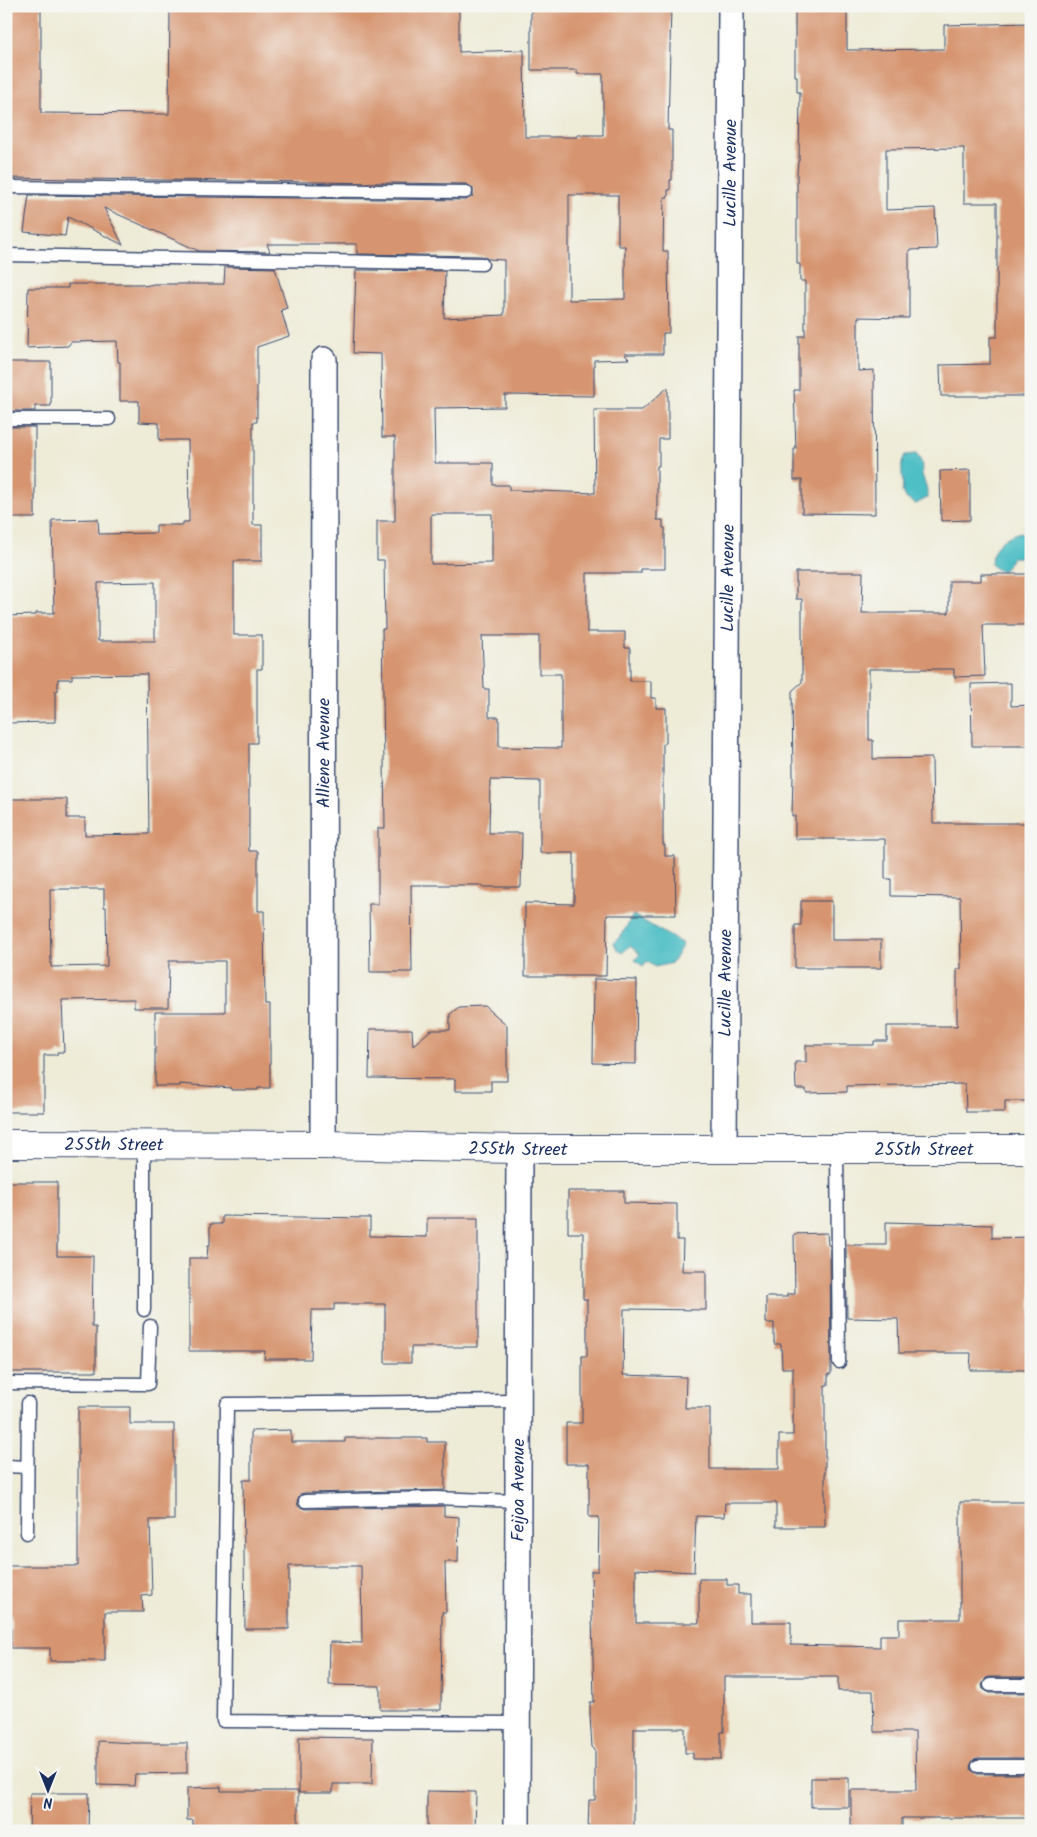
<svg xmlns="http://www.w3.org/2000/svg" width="1037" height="1837" font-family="Kalam,sans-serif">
<rect width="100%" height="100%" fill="#f6f6f2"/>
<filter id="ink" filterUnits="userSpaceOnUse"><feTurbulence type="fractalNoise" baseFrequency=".02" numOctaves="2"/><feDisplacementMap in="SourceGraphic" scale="10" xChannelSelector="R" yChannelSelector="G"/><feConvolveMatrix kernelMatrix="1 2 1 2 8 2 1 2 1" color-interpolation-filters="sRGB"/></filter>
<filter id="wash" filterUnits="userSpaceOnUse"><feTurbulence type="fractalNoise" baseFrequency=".0096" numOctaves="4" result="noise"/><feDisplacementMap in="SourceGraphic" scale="20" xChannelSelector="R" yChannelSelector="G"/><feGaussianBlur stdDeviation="1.12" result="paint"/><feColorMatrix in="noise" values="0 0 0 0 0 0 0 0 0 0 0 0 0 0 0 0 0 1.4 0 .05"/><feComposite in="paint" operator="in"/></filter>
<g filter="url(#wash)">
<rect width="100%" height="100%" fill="#eeebd7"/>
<path fill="#50bfc6" stroke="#367792" d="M 916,454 C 926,466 919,467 923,478 C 927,488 927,487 927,498 L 916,504 L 907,499 L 902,491 C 905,478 898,467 905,455 Z
M 1021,532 L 1028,537 L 1027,549 L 1020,557 L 1013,557 L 1004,570 L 998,570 L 991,565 C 991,546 1005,536 1021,532 Z
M 633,915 L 683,944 L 672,963 L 655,967 L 647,961 L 643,966 L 635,960 L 640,954 L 630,946 L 622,953 L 617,949 L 614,943 L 623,933 Z"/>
<g id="blocks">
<path fill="#d69470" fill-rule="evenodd" d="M 6,6 L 41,6 L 41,113 L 169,114 L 170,6 L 459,6 L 459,52 L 524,50 L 525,137 L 577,137 L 577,135 L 603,135 L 603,74 L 577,74 L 577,70 L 531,70 L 531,6 L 671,6 L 668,130 L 672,130 L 672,180 L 670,180 L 670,190 L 668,190 L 668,197 L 664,197 L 663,251 L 668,251 L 669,333 L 663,333 L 663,354 L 624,354 L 629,359 L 594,360 L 594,396 L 505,395 L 505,407 L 434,408 L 435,463 L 493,463 L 493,485 L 509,485 L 509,490 L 595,493 L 594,410 L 642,410 L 668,387 L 668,439 L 659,439 L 659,466 L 657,466 L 657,520 L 663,520 L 663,528 L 665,528 L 665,569 L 641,569 L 641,573 L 587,573 L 587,632 L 625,632 L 625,648 L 630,648 L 630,681 L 651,681 L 651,698 L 656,698 L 656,708 L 666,708 L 666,743 L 663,744 L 663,845 L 665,845 L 665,856 L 675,856 L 676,915 L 607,915 L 606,976 L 525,976 L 525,903 L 574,904 L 574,853 L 540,853 L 540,781 L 490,780 L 489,833 L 522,833 L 521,887 L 482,887 L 482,885 L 411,885 L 412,972 L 370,972 L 369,904 L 378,904 L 378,828 L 385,828 L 382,629 L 385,629 L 384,560 L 377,560 L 377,521 L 395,521 L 395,437 L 382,437 L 381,354 L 353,353 L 356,270 L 445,271 L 444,318 L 504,315 L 504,260 L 488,259 L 482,256 L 357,254 L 357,244 L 267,244 L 270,252 L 199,251 L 104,208 L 123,245 L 68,217 L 65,236 L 24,232 L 29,195 L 466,200 L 473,196 L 473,188 L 466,184 L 6,178 ZM 569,195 L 618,195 L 618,246 L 625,246 L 625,299 L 569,300 ZM 431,514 L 492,514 L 492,563 L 431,564 ZM 482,636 L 539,636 L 539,674 L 561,674 L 561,748 L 499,747 L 499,717 L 489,717 L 489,689 L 484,689 Z
M 795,6 L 847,6 L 847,50 L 944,49 L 944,25 L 1031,23 L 1031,396 L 941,396 L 940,365 L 990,364 L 990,337 L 997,337 L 997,203 L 964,203 L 964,148 L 886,149 L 886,210 L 935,208 L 937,249 L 909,250 L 909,318 L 858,317 L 858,371 L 874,370 L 875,514 L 802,513 L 802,480 L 794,480 L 794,449 L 796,449 L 794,390 L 799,390 L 799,336 L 805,336 L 805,281 L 800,281 L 800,264 L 797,264 L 797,173 L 798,161 L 799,161 L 800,92 L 797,92 L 797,76 L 795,76 Z
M 225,267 L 275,268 L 287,308 L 281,310 L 289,336 L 257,347 L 257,422 L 253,422 L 253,525 L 262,525 L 262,561 L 234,561 L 234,635 L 262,635 L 262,669 L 257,669 L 257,743 L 249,743 L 249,851 L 258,851 L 258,911 L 264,911 L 265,1005 L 270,1005 L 270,1088 L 258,1088 L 258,1090 L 231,1090 L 231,1088 L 180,1084 L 180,1086 L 155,1086 L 155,1012 L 225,1012 L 225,961 L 169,961 L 168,1008 L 134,1008 L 134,999 L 62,1000 L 64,1052 L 57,1052 L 57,1055 L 44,1055 L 44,1112 L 6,1112 L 6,799 L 67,799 L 67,818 L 85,818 L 85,835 L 149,834 L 147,674 L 72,675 L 72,679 L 58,679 L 58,691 L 55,691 L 55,722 L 6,723 L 6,616 L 36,615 L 36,613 L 54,613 L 52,520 L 98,519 L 99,534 L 156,533 L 156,525 L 183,525 L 183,522 L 189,522 L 188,440 L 159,440 L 159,423 L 139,422 L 139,401 L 120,401 L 120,362 L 118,362 L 117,341 L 71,342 L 68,346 L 27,348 L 28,288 L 68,288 L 68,284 L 142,284 L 144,286 L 154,284 L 224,284 ZM 155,582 L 155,641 L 98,641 L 98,583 ZM 50,889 L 104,889 L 104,907 L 106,907 L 107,966 L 51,967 Z
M 6,362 L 51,362 L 51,406 L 35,406 L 35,411 L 6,411 Z
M 6,427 L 35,427 L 35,518 L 6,518 Z
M 970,470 L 970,520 L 941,521 L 940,471 Z
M 796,572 L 863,572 L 862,613 L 949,613 L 949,581 L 981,581 L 981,574 L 1031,574 L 1031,625 L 983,625 L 985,676 L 954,677 L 954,669 L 869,669 L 869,740 L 873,740 L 873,759 L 932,758 L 933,823 L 1031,823 L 1031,1101 L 1005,1101 L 1005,1112 L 966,1112 L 965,1084 L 847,1086 L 847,1092 L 806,1093 L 806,1089 L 796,1089 L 795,1062 L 806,1062 L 806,1045 L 874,1045 L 874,1041 L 887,1041 L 887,1026 L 957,1026 L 957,969 L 961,969 L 960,897 L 891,896 L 891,879 L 885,879 L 885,839 L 795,839 L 795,816 L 792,816 L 793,776 L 792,691 L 802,682 L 802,599 L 796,599 Z
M 1011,683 L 1011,706 L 1031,705 L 1031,746 L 972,746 L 971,684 Z
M 801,901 L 832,901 L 832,940 L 881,940 L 881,968 L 795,968 L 795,925 L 801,925 Z
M 594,979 L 637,980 L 636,1064 L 593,1063 Z
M 485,1006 L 507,1025 L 507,1081 L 491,1081 L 491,1091 L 455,1091 L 455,1079 L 369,1078 L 370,1029 L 412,1029 L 413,1045 L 431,1030 L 450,1030 L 450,1014 L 459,1007 Z
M 6,1182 L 57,1182 L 57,1256 L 93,1256 L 92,1327 L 96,1327 L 96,1372 L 6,1372 Z
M 568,1191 L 624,1191 L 624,1203 L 677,1204 L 677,1240 L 683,1240 L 682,1271 L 706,1271 L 706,1310 L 624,1309 L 623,1375 L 686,1377 L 685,1408 L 710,1408 L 710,1469 L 779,1469 L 779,1435 L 793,1435 L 793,1368 L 782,1368 L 781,1344 L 774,1344 L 774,1323 L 766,1323 L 766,1297 L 787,1297 L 787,1294 L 795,1294 L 794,1234 L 827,1233 L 828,1245 L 830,1245 L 831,1374 L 828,1374 L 828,1385 L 825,1385 L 825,1527 L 776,1527 L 776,1503 L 725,1503 L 724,1517 L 696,1516 L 694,1572 L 636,1569 L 636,1623 L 699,1623 L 699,1579 L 727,1579 L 727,1585 L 738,1585 L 738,1594 L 751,1594 L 751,1622 L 791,1622 L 791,1645 L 880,1647 L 880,1635 L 899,1635 L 899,1619 L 960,1619 L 960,1502 L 1031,1502 L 1031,1677 L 990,1677 L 986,1678 L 982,1685 L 983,1689 L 990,1693 L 1031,1693 L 1031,1758 L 978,1758 L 974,1759 L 970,1766 L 971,1770 L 978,1774 L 1031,1774 L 1031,1818 L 902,1818 L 902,1831 L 851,1831 L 851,1790 L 916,1790 L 915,1732 L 874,1732 L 873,1691 L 838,1691 L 838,1677 L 724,1677 L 724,1732 L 721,1732 L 721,1759 L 693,1759 L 693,1753 L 685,1753 L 685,1728 L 634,1728 L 634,1831 L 588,1829 L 589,1800 L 595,1800 L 595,1750 L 592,1747 L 590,1716 L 590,1702 L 594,1702 L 591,1571 L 598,1571 L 599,1517 L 589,1517 L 589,1464 L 566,1464 L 566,1423 L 582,1423 L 582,1356 L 587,1356 L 587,1299 L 583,1299 L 583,1233 L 568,1233 Z
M 222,1216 L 370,1218 L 370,1236 L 427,1237 L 427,1218 L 478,1218 L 478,1347 L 411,1347 L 411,1363 L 385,1363 L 385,1304 L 334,1304 L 334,1310 L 312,1310 L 311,1359 L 264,1359 L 265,1351 L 189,1351 L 189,1258 L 207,1258 L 208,1245 L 210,1245 L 210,1224 L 222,1224 Z
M 886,1222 L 992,1225 L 992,1238 L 1031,1237 L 1031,1370 L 970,1370 L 971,1353 L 899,1353 L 898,1319 L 847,1318 L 846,1245 L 886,1245 Z
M 78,1407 L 130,1407 L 130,1424 L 174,1424 L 174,1520 L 150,1520 L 152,1595 L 142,1596 L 143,1612 L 105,1612 L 105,1661 L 50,1661 L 50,1648 L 11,1648 L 11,1615 L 8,1615 L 8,1566 L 78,1566 Z
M 291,1430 L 291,1442 L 345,1442 L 345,1438 L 427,1438 L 427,1442 L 445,1442 L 445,1490 L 305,1493 L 300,1494 L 297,1501 L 298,1506 L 305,1509 L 444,1506 L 444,1516 L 459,1517 L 458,1562 L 445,1562 L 446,1612 L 442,1612 L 441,1710 L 380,1710 L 380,1686 L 329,1685 L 330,1642 L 362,1643 L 361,1566 L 289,1566 L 289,1629 L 245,1629 L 243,1480 L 251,1480 L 251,1431 Z
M 299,1737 L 373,1738 L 372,1784 L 333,1784 L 333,1793 L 299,1793 Z
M 98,1741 L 135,1743 L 187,1743 L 187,1773 L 135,1774 L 134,1786 L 98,1785 Z
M 811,1778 L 849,1778 L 849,1807 L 811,1807 Z
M 221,1787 L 221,1791 L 298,1791 L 298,1831 L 193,1831 L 193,1820 L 187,1820 L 187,1788 Z
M 427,1791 L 476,1792 L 475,1831 L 427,1831 Z
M 30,1793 L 89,1793 L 88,1831 L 29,1831 Z"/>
</g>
</g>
<g filter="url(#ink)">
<use href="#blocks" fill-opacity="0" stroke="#3b4b70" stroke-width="1"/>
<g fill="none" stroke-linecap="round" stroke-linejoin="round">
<defs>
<path id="lane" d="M 6,187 L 466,192
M 6,255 L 482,264
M 6,419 L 109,419
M 837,1149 L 839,1362
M 144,1310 L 144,1145
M 6,1383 L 148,1384 L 150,1326
M 6,1466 L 27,1467
M 305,1501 L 435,1498 L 518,1501
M 27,1533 L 28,1403
M 990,1685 L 1031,1685
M 518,1723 L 223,1721 L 227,1404 L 519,1401
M 978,1766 L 1031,1766"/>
<g id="street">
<path id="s1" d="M 323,1145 L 324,360"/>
<path id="s2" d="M 724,1149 L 731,6"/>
<path id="s3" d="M 517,1831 L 519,1149"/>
</g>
<g id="secondary">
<path id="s4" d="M 6,1144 L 323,1145 L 519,1149 L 1031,1149"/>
</g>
</defs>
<use href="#lane" stroke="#3b4b70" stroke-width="15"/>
<use href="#street" stroke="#3b4b70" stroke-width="28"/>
<use href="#secondary" stroke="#3b4b70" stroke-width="30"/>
<use href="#lane" stroke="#fff" stroke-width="12"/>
<use href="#street" stroke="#fff" stroke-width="25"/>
<use href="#secondary" stroke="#fff" stroke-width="28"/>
</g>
</g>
<g text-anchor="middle" stroke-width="5" stroke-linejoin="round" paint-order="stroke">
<g font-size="18" fill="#1b2f5e" stroke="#f6f6f2">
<text dy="6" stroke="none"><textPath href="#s2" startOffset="976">Lucille Avenue</textPath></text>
<text dy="6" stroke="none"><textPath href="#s2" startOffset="571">Lucille Avenue</textPath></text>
<text dy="6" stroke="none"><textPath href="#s1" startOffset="392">Alliene Avenue</textPath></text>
<text dy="6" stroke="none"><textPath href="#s2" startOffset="166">Lucille Avenue</textPath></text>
<text dy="6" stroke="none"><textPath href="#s4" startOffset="108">255th Street</textPath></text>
<text dy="6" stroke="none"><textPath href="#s4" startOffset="512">255th Street</textPath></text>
<text dy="6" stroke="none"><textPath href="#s4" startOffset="918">255th Street</textPath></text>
<text dy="6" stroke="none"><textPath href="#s3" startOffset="341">Feijoa Avenue</textPath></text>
</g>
</g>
<rect width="1037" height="1837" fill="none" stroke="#f6f6f2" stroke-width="25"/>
<g transform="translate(48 1790) rotate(180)" stroke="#f6f6f2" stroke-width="4" paint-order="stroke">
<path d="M0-4L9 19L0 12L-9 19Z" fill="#1b2f5e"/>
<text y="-8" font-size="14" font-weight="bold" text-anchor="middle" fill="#1b2f5e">N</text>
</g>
</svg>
